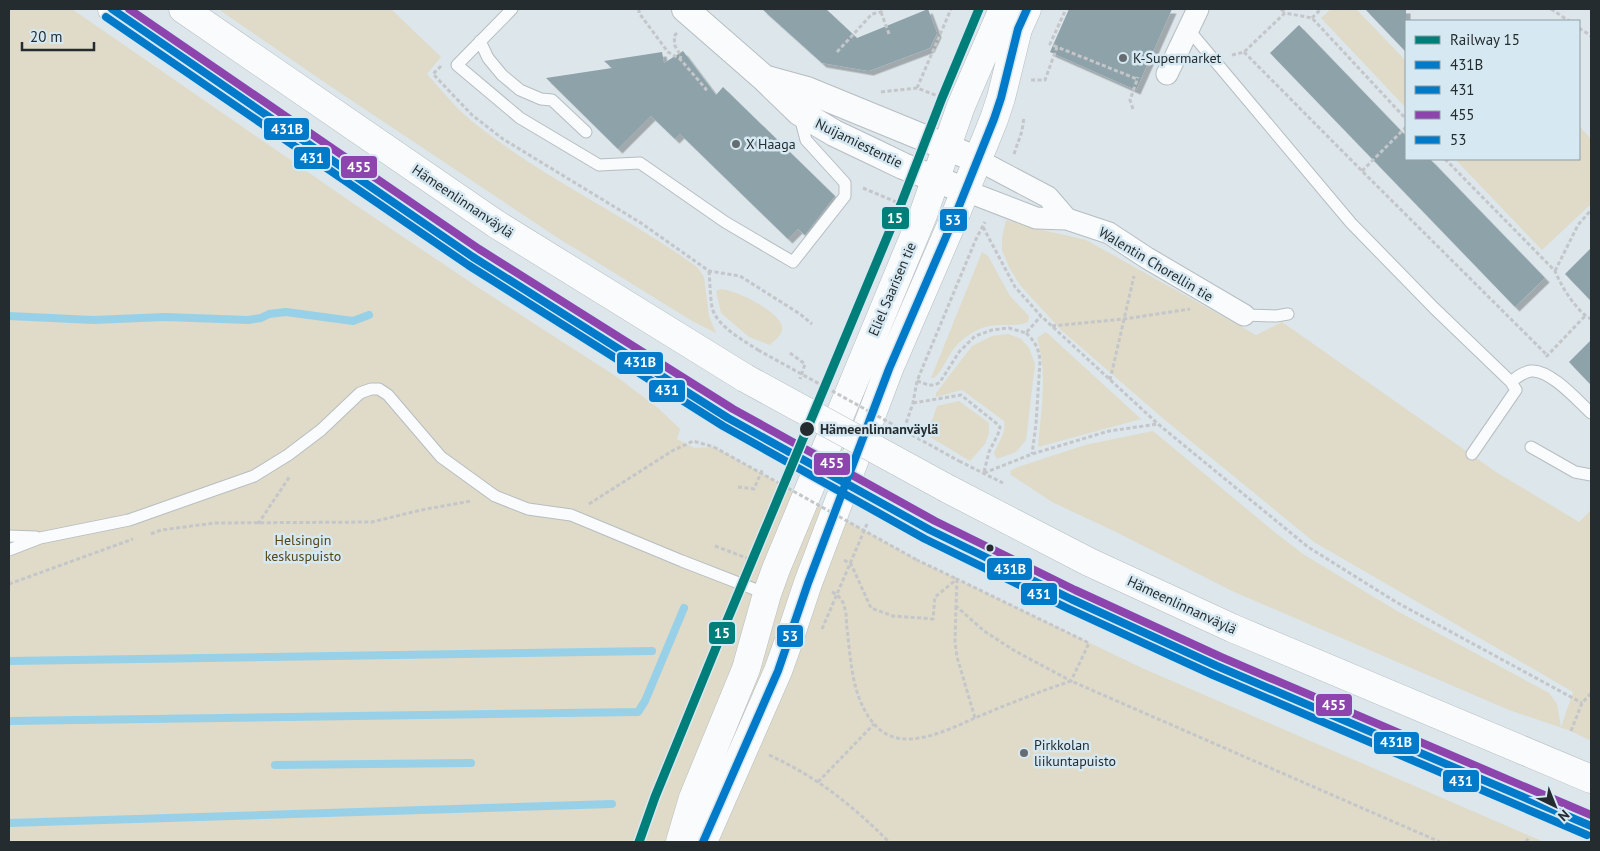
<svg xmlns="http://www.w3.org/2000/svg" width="1600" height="851" font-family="'PT Sans',sans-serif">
<defs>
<filter id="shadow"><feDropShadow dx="4.5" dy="4.5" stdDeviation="0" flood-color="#0004"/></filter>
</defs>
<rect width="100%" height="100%" fill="#dce6eb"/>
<path fill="#dfdbc8" d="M 9,9 L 72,9 L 354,204 L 479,288 L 617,377 L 658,408 L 680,429 L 677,439 L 694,448 L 714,447 L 917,560 L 1142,668 L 1544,842 L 9,842 Z
M 218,9 L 391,9 L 441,57 L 427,74 C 443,92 459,112 478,126 C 546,180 627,216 697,267 L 704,277 L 709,316 L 716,333 L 692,321 L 558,238 L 333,88 Z
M 1331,9 L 1356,9 L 1406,61 L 1406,108 L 1321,18 Z
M 1579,126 L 1591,139 L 1591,204 L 1542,250 L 1455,159 L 1579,159 Z
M 1006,220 L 1038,229 L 1086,240 L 1256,335 L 1282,322 L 1496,472 L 1579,522 L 1591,510 L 1591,741 L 1571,731 L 1509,710 L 1232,591 L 1116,532 L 1052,502 L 1011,475 L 1010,471 L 1018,467 L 1085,445 L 1153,431 L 1272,530 L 1303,554 L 1397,611 L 1549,693 L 1557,704 L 1561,727 L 1573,692 L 1314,542 L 1165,420 L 1061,330 L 1020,285 L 1009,267 L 1002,250 L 1002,238 Z
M 982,252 L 988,256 L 1010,296 L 1029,316 L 1028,322 C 1015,328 997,322 982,328 C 968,334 956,343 949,356 C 944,364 941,372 934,378 L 931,378 Z
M 721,289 C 735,290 780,311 782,327 C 783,335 775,340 770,345 L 749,337 L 721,313 L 716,291 Z
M 1046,332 L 1141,419 L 1038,447 C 1041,410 1048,374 1037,338 Z
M 1008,334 L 1021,339 L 1029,348 L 1035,364 L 1026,440 L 1016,452 L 997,459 L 994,454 C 997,443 1007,433 1004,421 L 962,390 L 936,397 L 936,393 L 972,346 L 992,336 Z
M 959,401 L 989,423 L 989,433 L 985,444 L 970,461 L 927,435 L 937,406 Z"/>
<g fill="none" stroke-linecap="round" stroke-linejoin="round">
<path stroke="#98d0e8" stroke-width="8" d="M 9,316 L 93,320 L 165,317 L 248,320 L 261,318 L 269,314 L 286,312 L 353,321 L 369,315
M 9,661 L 652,651
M 9,721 L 638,712 L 645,701 L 684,608
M 275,765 L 471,763
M 9,823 L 612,804"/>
</g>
<path fill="#8ea2aa" filter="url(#shadow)" d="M 762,9 L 826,9 L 857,38 L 928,9 L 937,33 L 930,48 L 869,71 L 822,63 Z
M 1069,9 L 1172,9 L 1136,90 L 1050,52 Z
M 1365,9 L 1406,9 L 1406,52 Z
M 1299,25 L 1406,136 L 1406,159 L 1430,159 L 1545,278 L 1515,307 L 1270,53 Z
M 683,51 L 716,95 L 723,87 L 835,196 L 805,235 L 798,229 L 788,239 L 680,134 L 675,139 L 651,116 L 618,149 L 546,78 L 612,68 L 604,61 L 662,52 L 664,63 Z
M 1591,248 L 1591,301 L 1565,274 Z
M 1591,340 L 1591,385 L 1569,362 Z"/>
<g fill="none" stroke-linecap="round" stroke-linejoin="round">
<defs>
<path id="service" d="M 512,9 L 457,65 L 520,118 L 599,165 L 640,163 L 725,222 L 793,262 L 845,196 L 845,183 L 806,140 L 800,117
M 1188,29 L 1351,223 L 1434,308 L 1511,382 L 1516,390 L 1472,454
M 480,41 L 488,58 L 502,75 L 520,90 L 541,99 L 552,100 L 586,132
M 1244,315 L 1276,316 L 1288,314
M 1511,382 C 1517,377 1523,372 1531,371 C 1550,369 1578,401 1591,413
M 1531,447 L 1575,472 L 1591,475
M 9,536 L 36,537
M 9,550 L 40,538 L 129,520 L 254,476 L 288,455 L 321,430 L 360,393 L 371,389 L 379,389 L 388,395 L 441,457 L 495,496 L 528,509 L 571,515 L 682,561 L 767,594"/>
<path id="minor" d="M 1167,74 L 1198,9
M 978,160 L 1048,197 L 1067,219
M 966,191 L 1036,218 L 1067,219 L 1109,233 L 1147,258 L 1244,315"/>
<path id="tertiary" d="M 685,9 L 764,78 L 799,112 L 834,133 L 874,152 L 903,166 L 966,191
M 767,79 L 807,90 L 978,160"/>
<path id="secondary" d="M 680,842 L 693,798 L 746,669 L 767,594 L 776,569 L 923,215 L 961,106 L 1003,9
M 703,842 L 778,671 L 788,643 L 808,583 L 889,369 L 955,216 L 994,119 L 1001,98 L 1018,29 L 1027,9"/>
<path id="trunk" d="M 112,9 L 473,257 L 728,418
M 183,9 L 496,224 L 745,378
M 948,489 L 1089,562 L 1232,628 L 1591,779
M 930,530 L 1071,599 L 1217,666 L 1591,826"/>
</defs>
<use href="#service" stroke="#b6bdc1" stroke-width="13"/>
<use href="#minor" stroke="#b6bdc1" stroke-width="23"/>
<use href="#tertiary" stroke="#b6bdc1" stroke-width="28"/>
<use href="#secondary" stroke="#b6bdc1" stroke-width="29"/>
<use href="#trunk" stroke="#b6bdc1" stroke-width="29"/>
<path stroke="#c4c6c9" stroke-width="3" stroke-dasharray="4 2.5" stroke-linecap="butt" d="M 639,9 L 639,13 L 668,52 L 680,59 L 706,89 L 703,92
M 1281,9 L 1285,13
M 1551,9 L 1569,21
M 881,12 L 889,34
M 1312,18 L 1321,9
M 1579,28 L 1591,36
M 677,33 L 674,36 L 675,46 L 681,56 L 680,59
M 1057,47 L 1050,44 L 1066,9
M 837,52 L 872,14 L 881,12 L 884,9
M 1244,52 L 1362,171 L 1546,354
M 1232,55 L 1244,52 L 1285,13 L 1312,18 L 1406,119
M 441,66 L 433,74 L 435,76 L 472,115 L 503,139 L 641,223 L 709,271 L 740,276 L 800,314 L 812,324
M 1031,80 L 1045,80 L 1057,47 L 1137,79
M 917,88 L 951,9
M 881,92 L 917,88 L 938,96
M 1133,109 L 1130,100 L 1138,77
M 1014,154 L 1022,131 L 1024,117
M 1445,159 L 1555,271 C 1561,286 1577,312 1591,319
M 1362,171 L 1406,127
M 863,188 L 901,204
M 983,227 L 1015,287 L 1041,316 L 1158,424 L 1308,547 L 1396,602 L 1582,703
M 709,271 C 710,283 710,295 712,307 C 716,326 743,340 758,350
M 1555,271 L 1578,225 L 1591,210
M 1052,326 L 1124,319 L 1190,309
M 1026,333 C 1035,341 1039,349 1040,361 L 1036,424 L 1032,454
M 790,353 L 805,364 L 800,379
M 1546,357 L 1585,316
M 1110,380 L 1134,276
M 917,381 C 926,384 932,388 940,382 L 959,352 L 975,336 L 992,330 L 1009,328 L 1026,333 L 1041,316
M 913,403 L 961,395 L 996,423 L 1000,427 L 998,434 L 989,452 L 984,472
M 902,435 L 913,403 L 917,381 L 976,239 L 985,222
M 959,461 L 1003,483
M 984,473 L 1032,454 L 1109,431 L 1158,424
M 738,487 L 754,489 L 763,468
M 589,504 L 672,451 L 693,441 L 714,447
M 258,524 L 290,476
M 151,534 L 161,530 L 215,523 L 372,522 L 421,510 L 471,501
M 715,546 L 752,560
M 844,560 L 851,564 L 871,608 L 893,616 L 933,619 L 935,597 L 957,579 L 1089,643 L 1071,681 L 1015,651 L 984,631 L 956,606 L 957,579 L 917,560
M 9,584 L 133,539
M 832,592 C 839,595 844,602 845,609 C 847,615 846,622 847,628 C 851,662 852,703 878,728 C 885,735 896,739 906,739 C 933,739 958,725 982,715 C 1011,703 1041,691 1071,681 L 1440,842
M 956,606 L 955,642 L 957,657 L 975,718
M 822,629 L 867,524
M 1571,731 L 1582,703 L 1591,693
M 769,755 C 817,777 852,805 889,842
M 818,782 L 874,724
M 1526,842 L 1529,837"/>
<use href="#service" stroke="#fafbfc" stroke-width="11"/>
<use href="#minor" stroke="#fafbfc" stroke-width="21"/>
<use href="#tertiary" stroke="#fafbfc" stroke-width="26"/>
<use href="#secondary" stroke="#fafbfc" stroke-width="28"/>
<use href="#trunk" stroke="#fafbfc" stroke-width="28"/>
<defs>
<path id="trunk-bridge" d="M 745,378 L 948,489
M 728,418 L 930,530"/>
</defs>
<use href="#trunk-bridge" stroke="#b6bdc1" stroke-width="29" stroke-linecap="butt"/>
<path stroke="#c4c6c9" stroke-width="3" stroke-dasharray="4 2.5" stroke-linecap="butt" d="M 758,350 L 959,461
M 714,447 L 917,560"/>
<use href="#trunk-bridge" stroke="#fafbfc" stroke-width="28"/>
<defs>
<path id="bus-1" d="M 112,9 L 473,257 L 728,418 L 930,530 L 1071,599 L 1217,666 L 1591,826"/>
<path id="bus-2" d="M 106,17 L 468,265 L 723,426 L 925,539 L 1067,608 L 1213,675 L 1587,835"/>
<path id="bus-3" d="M 129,9 L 479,249 L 733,409 L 935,521 L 1075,590 L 1221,657 L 1591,815"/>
<path id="bus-4" d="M 703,842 L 778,671 L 808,583 L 889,369 L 955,216 L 994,119 L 1001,98 L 1018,29 L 1027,9"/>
</defs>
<use href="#bus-1" stroke="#d6e8f1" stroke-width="11"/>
<use href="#bus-2" stroke="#d6e8f1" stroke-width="11"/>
<use href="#bus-3" stroke="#d6e8f1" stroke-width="11"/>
<use href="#bus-4" stroke="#d6e8f1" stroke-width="11"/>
<use href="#bus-1" stroke="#007ac9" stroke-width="8"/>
<use href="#bus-2" stroke="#007ac9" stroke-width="8"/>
<use href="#bus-3" stroke="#8e44ad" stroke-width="8"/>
<use href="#bus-4" stroke="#007ac9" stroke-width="8"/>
<defs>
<path id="rail-1" d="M 639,842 L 655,797 L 726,623 L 901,204 L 942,98 L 979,9"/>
</defs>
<use href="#rail-1" stroke="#d6e8f1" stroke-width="12"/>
<use href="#rail-1" stroke="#007e79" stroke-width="9"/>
</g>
<g fill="#656d71" stroke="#d6e8f1" stroke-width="2">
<circle cx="1123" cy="58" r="5"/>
<circle cx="736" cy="144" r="5"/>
<circle cx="1024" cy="753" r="5"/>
</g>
<g fill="#252c2f" stroke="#d6e8f1" stroke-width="2">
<circle cx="807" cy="429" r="8"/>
<circle cx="990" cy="548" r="4.5"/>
</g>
<g text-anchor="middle" stroke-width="5" stroke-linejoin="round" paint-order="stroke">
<g font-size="14" fill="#252c2f" stroke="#d6e8f1" text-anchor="start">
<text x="1133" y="63">K-Supermarket</text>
<text x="746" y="149">X Haaga</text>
<text x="1034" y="750">Pirkkolan<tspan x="1034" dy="16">liikuntapuisto</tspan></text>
</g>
<g font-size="14" fill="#252c2f" stroke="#d6e8f1">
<text transform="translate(859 143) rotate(26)" y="5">Nuijamiestentie</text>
<text transform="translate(463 201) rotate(34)" y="5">Hämeenlinnanväylä</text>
<text transform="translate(1156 264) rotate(31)" y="5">Walentin Chorellin tie</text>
<text transform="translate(892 289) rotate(-67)" y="5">Eliel Saarisen tie</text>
<text transform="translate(1182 605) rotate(25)" y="5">Hämeenlinnanväylä</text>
</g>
<g font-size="14" font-weight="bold" fill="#252c2f" stroke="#d6e8f1" text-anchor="start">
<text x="820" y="434">Hämeenlinnanväylä</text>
</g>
<g font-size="14" fill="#574714" stroke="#d6e8f1">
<text x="303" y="545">Helsingin<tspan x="303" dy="16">keskuspuisto</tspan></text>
</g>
</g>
<g stroke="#d6e8f1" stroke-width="2">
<rect x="263" y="117" width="47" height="24" rx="5" fill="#007ac9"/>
<rect x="293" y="146" width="38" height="24" rx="5" fill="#007ac9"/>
<rect x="340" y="155" width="38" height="24" rx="5" fill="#8e44ad"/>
<rect x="881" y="206" width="29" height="24" rx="5" fill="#007e79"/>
<rect x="939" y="208" width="29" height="24" rx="5" fill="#007ac9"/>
<rect x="616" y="351" width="48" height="24" rx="5" fill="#007ac9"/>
<rect x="648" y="379" width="38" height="24" rx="5" fill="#007ac9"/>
<rect x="813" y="452" width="38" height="24" rx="5" fill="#8e44ad"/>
<rect x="986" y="557" width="47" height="24" rx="5" fill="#007ac9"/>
<rect x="1020" y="582" width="38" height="24" rx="5" fill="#007ac9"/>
<rect x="708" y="621" width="28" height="24" rx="5" fill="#007e79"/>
<rect x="776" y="624" width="28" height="24" rx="5" fill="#007ac9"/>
<rect x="1315" y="693" width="38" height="24" rx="5" fill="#8e44ad"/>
<rect x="1373" y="731" width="47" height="24" rx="5" fill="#007ac9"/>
<rect x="1442" y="769" width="38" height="24" rx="5" fill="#007ac9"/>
</g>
<g font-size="14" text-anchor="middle" font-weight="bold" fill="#fff">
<text x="287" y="134">431B</text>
<text x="312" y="163">431</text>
<text x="359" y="172">455</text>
<text x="895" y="223">15</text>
<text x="953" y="225">53</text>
<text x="640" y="367">431B</text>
<text x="667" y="395">431</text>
<text x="832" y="468">455</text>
<text x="1010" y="574">431B</text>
<text x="1039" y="599">431</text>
<text x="722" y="638">15</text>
<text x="790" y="641">53</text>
<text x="1334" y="710">455</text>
<text x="1396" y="747">431B</text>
<text x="1461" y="786">431</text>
</g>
<rect width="1600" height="851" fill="none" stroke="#252c2f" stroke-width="20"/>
<rect x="1405" y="20" width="175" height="140" fill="#d6e8f1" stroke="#8f9da3"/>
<rect x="1415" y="36" width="25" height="8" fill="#007e79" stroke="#8f9da3"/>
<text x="1450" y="45" font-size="15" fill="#252c2f">Railway 15</text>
<rect x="1415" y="61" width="25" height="8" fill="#007ac9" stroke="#8f9da3"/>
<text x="1450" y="70" font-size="15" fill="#252c2f">431B</text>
<rect x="1415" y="86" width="25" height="8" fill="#007ac9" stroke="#8f9da3"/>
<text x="1450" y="95" font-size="15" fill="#252c2f">431</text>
<rect x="1415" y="111" width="25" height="8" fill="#8e44ad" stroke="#8f9da3"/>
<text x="1450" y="120" font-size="15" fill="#252c2f">455</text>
<rect x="1415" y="136" width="25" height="8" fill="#007ac9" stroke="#8f9da3"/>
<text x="1450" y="145" font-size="15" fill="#252c2f">53</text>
<g transform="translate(1555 806) rotate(137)" stroke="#d6e8f1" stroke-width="4" paint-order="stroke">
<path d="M0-4L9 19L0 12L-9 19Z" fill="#252c2f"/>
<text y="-8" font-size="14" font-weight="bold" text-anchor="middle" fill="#252c2f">N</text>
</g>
<path d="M22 42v8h72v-8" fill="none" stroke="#252c2f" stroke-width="2.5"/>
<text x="30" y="42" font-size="15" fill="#252c2f" stroke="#d6e8f1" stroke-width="4" paint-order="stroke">20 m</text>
</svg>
